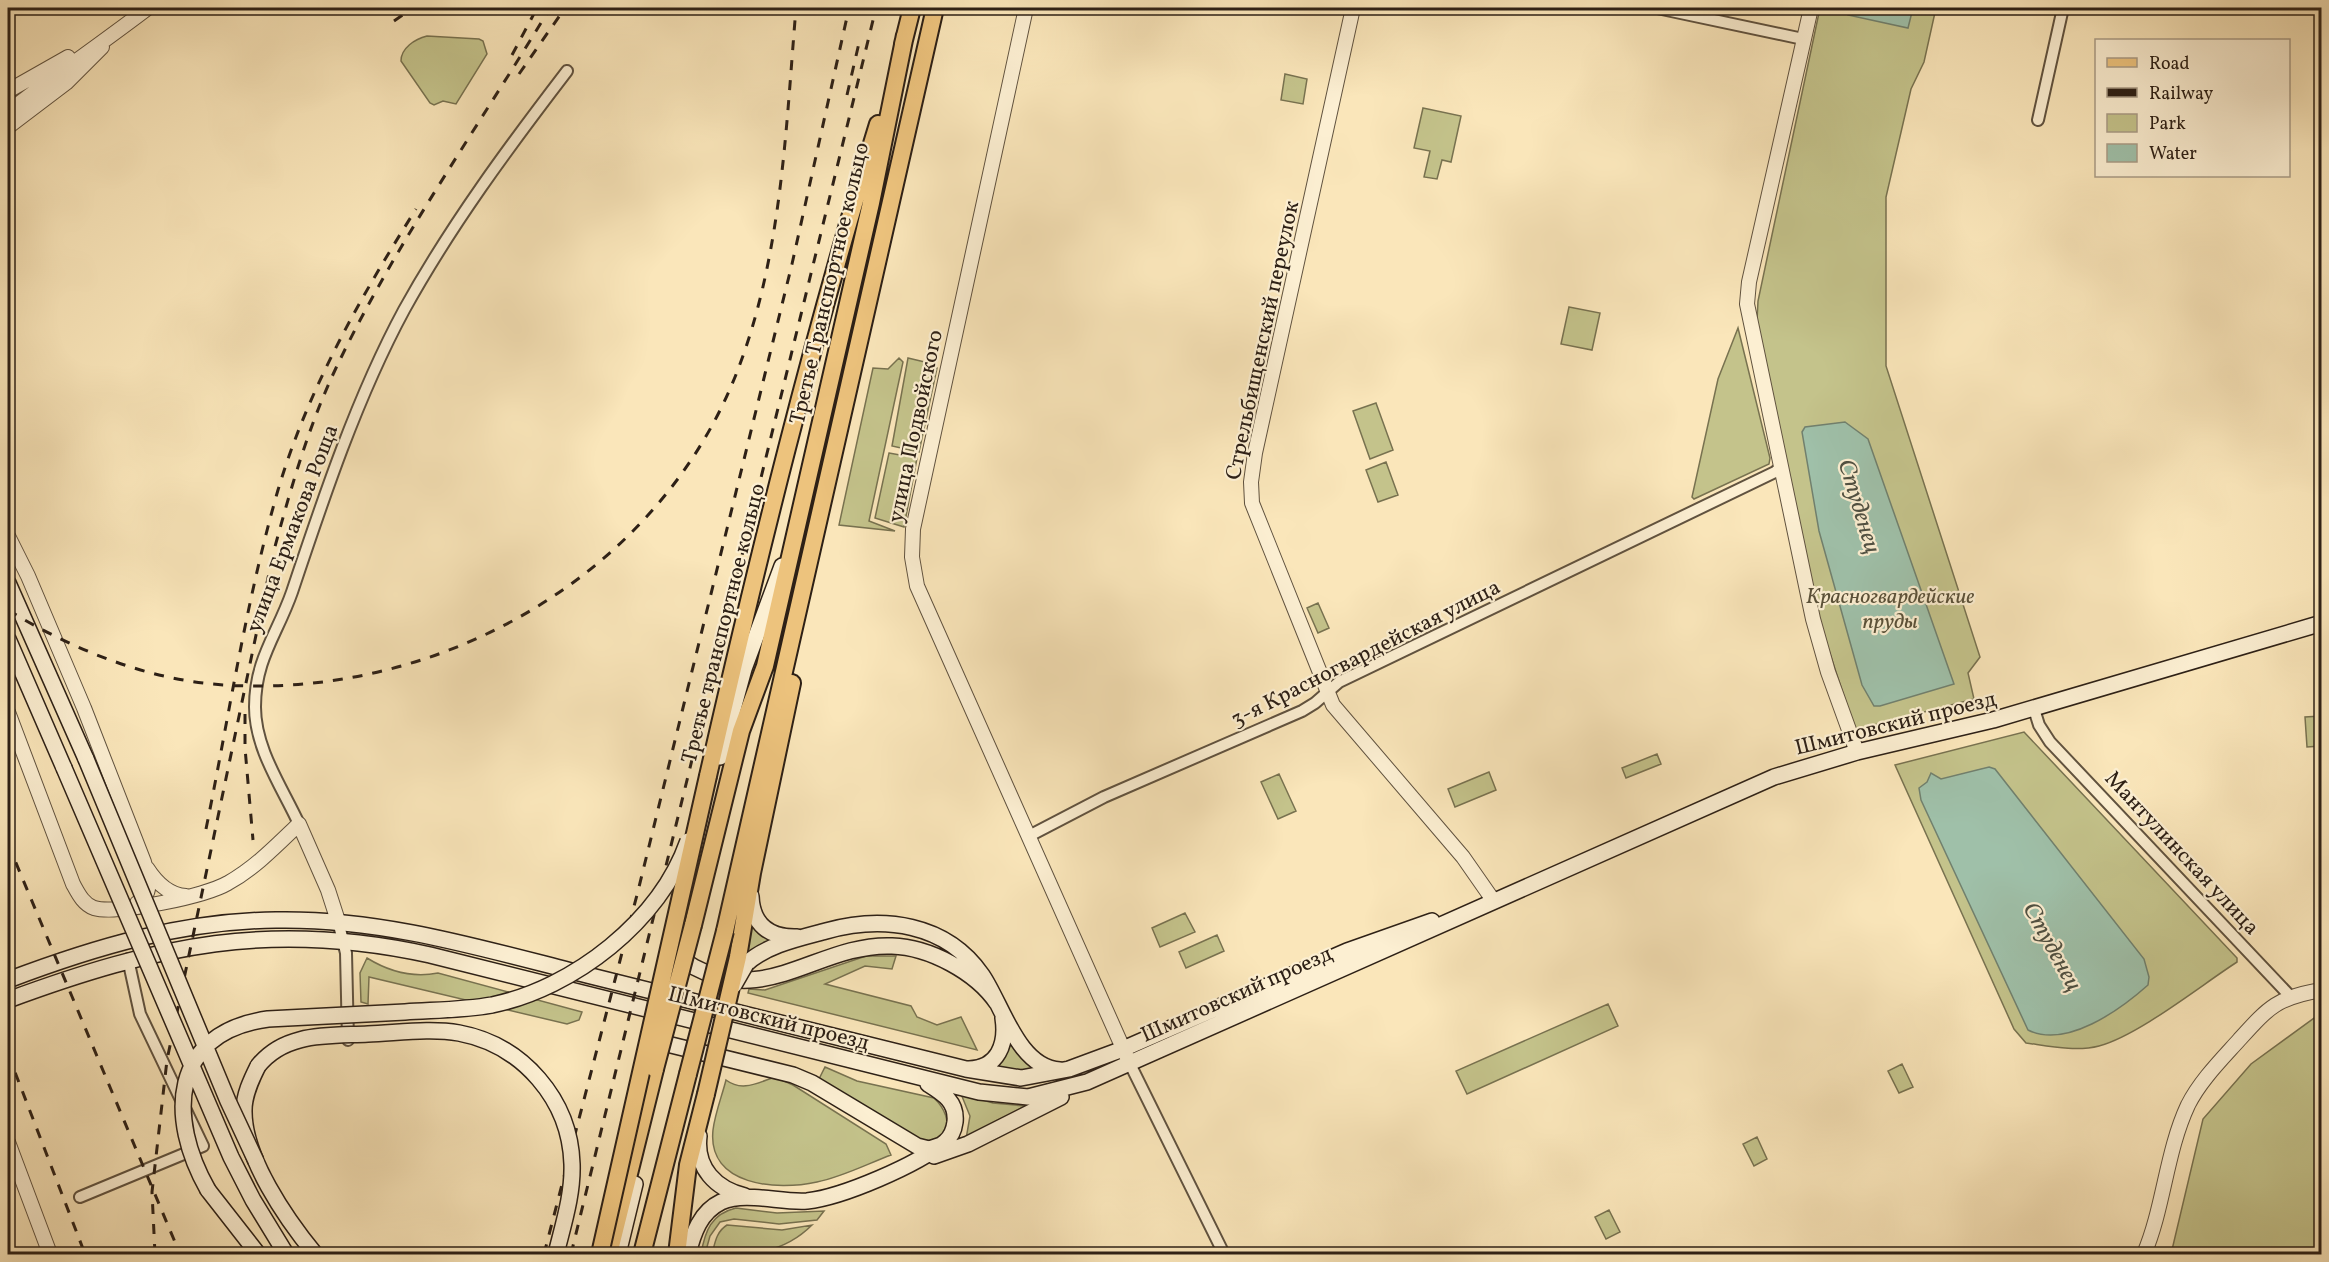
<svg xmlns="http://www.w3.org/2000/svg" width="2329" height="1262" font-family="Vollkorn,serif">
<rect width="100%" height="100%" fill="#fae6ba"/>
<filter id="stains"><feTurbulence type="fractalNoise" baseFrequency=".00333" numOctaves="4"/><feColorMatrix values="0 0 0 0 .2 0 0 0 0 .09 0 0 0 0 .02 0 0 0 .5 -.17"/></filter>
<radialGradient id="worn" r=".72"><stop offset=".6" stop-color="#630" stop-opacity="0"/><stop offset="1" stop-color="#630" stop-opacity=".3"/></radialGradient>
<path fill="#c4c38b" stroke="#787250" stroke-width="1.5" d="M 1820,8 L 1936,8 L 1924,62 L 1911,89 L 1886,197 L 1886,366 L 1980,657 L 1968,673 L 1974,699 L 1855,730 L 1816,611 L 1757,321 L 1758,301 Z
M 427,36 L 479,39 L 483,41 L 487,54 L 456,104 L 443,101 L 434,105 L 430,103 L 401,61 C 401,48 415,39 427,36 Z
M 1285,74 L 1307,79 L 1303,104 L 1281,100 Z
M 1423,108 L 1461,116 L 1451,162 L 1442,160 L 1437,179 L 1424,177 L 1430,151 L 1414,148 Z
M 1569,307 L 1600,313 L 1592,350 L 1561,344 Z
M 1738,328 L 1770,458 L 1769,464 L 1694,499 L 1692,497 L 1718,379 Z
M 899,358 L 903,362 L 869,521 L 895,531 L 839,525 L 873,368 L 888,369 Z
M 908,358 L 933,364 L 937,368 L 919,452 L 892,446 Z
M 1376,403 L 1393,450 L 1370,459 L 1353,411 Z
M 889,453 L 917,458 L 904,527 L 875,518 Z
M 1386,462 L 1398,495 L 1378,502 L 1366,470 Z
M 1318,603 L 1329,628 L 1318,633 L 1307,608 Z
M 2321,716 L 2321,746 L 2307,747 L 2305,717 Z
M 2024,732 L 2237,958 L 2237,962 C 2200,986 2139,1035 2099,1046 C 2076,1052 2048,1046 2026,1043 L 2014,1029 L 1895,765 Z
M 1657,754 L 1661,764 L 1626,778 L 1622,768 Z
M 1489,772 L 1496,790 L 1455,807 L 1448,789 Z
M 1279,774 L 1296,811 L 1278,819 L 1261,782 Z
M 1185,913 L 1195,932 L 1160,947 L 1152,928 Z
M 750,916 L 755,928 L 774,942 L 743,958 Z
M 1217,935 L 1224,951 L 1186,968 L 1179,952 Z
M 866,956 L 896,956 L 892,969 L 865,966 L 825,984 L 911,1006 L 917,1017 L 937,1025 L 961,1017 L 977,1050 L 748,993 L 749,989 L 765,990 Z
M 367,958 C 388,971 413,978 438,973 L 582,1012 L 579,1020 L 567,1024 L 369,977 L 368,1004 L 361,1002 L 360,973 Z
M 1608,1004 L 1618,1026 L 1467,1094 L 1456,1071 Z
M 2321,1013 L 2321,1254 L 2171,1254 L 2203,1119 L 2251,1064 Z
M 1011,1032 L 1043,1068 L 1015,1071 L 988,1067 Z
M 1902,1064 L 1913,1087 L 1899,1093 L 1888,1071 Z
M 825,1067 L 857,1081 L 934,1098 C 957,1120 949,1149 914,1138 L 818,1081 Z
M 775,1077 L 793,1085 L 886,1144 L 891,1155 C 867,1164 842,1177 817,1182 C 777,1191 707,1186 713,1130 C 715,1113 722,1096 726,1080 C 742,1092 757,1083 775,1077 Z
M 961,1094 L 993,1103 L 1025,1106 L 966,1139 L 970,1116 Z
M 1757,1137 L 1767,1159 L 1754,1166 L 1743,1144 Z
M 736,1208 L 777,1213 L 824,1211 L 817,1220 L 779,1224 L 734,1219 L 720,1222 L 710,1236 L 705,1254 L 701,1254 C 705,1231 711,1214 736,1208 Z
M 1609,1210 L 1620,1232 L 1606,1239 L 1595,1217 Z
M 727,1225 L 782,1230 L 812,1225 C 783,1254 750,1255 712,1254 C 715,1243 716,1232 727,1225 Z"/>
<path fill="#9fc0a9" stroke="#71806e" stroke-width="1.5" d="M 1850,8 L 1913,8 L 1908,28 L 1848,15 Z
M 1845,422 L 1868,439 L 1954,684 L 1880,706 L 1874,706 L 1862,685 L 1819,531 L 1802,432 L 1805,427 Z
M 1989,767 L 1995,769 L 2144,959 L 2149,977 L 2148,985 C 2120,1010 2066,1049 2028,1030 L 1921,800 L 1919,788 L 1927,782 L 1931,773 L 1941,779 Z"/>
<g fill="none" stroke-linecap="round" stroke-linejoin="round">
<defs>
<path id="minor" d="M 1657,8 L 1803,39
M 2038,120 L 2063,8
M 2034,709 L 2039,725 L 2050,742 L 2290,996
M 299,824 C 282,787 255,749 255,707 C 255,659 277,635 292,592 C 323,499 357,397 404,310 C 451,225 508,148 567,71
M 1029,836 L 1104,797 L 1302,711 L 1315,703 L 1339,682 L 1775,472 L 1781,467
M 338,921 L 346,953 L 348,1040
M 1130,1064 L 1224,1254
M 80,1197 L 203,1146 L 140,1014 L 128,959"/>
<path id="tertiary" d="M 1026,8 L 913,529 L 912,557 L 917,586 L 1130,1064
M 1353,8 L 1255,453 L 1251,482 L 1252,503 L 1333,705 L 1463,857 L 1493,900
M 1811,8 L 1749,282 L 1747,304 L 1813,619 L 1828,672 L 1857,752
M 8,91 L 68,57
M 8,112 C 54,76 102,43 148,8
M 8,127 L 66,83 L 102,47
M 8,536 L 28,576 L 84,708 L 144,862 C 148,877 154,894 137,903
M 8,712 L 73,884 C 78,893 83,904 94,908 C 117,915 206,896 228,883 C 255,868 277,845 299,824 L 328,890 L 338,921
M 147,868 C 156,882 168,895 186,896
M 8,1142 L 50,1254
M 2144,1254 C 2164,1207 2166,1152 2188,1105 C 2200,1081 2221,1060 2239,1040 C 2268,1008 2277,997 2322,990"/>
<path id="secondary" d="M 8,583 L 86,759
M 8,639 L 64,768
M 720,757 L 744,669 L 782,566
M 751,896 C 752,924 769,938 797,937
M 678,928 C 674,945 678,958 694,967 C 767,1007 820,943 892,946 C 929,947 976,972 997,1003
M 746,964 C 766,945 800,938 826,931 C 883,915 946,923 982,975 C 1002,1004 1018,1068 1060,1070
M 8,980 C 95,947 182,921 276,920 C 383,918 484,949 587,975 C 713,1006 839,1038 966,1069 L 1021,1078 L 1069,1069 L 1123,1049 L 1347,951 L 1432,921
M 8,1000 C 157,945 271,920 430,955 L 979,1092 L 1028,1097 L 1087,1082 L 1774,777 L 1857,752 L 1993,720 L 2322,623
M 651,1048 L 663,1043 L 793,1075 L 812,1083 L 917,1146 L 929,1149 L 941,1145
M 258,1066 C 251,1080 244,1095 244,1110 C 243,1157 287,1220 315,1254
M 969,1069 C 998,1068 1007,1044 1003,1018
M 699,1136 C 695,1168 716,1189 745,1196
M 934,1156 L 968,1144 L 1061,1097
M 208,1190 L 258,1254
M 618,1254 L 635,1184
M 688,1254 C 693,1234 700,1212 721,1202 C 746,1191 780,1203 807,1201 C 843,1197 917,1165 945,1142 C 951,1137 954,1130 955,1122 C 957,1102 944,1094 928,1084"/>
<path id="primary" d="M 903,44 L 912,8
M 708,776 C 758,557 812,338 878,124
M 693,925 L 741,731 L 765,666 L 871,203 L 905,35
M 725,931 L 935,8
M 738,957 L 752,873 L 792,683
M 609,1254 L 655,1069
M 642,1254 L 688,1074
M 677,1254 L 688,1165 L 706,1094"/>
</defs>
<use href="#minor" stroke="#60523f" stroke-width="14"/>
<use href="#tertiary" stroke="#60523f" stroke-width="16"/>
<use href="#secondary" stroke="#2d2016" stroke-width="18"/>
<use href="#primary" stroke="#2d2016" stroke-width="20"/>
<use href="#minor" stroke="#fcefd2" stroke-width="10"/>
<use href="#tertiary" stroke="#fcefd2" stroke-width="14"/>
<use href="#secondary" stroke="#fcefd2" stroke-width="15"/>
<use href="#primary" stroke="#edc37d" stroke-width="16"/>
<path stroke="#2d2016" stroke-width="3" stroke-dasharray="10 10" stroke-linecap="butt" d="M 394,21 L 413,8
M 512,55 L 537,8
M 519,74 L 565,8
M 847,95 L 859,43
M 8,610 C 68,647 140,677 212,684 C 432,704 662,577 740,364 C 782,251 786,127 796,8
M 245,714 L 245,748 L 253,840
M 206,829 C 229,716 246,601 278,490 C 308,389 360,298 416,209
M 8,844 L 180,1254
M 8,1054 L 85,1254
M 155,1254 L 152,1192 L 167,1060 L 273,554 C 290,491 308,427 336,368 C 395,244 479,126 550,8
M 544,1254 L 638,891 L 792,264 L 849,8
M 571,1254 L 876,8"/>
<defs>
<path id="secondary-bridge" d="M 86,759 L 228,1101 L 256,1161
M 64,768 L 231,1157 L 253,1200 L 286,1254
M 734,985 L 746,964
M 258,1066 C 285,1032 328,1036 368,1034 C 397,1033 430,1028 459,1033 C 523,1045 570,1100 572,1164 C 573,1195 563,1225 556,1254
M 208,1190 C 167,1118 170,1033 268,1019 C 314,1017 359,1014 405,1012 C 434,1010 464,1010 492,1005 C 574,988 660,921 688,841"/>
<path id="primary-bridge" d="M 655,1069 L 693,925
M 688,1074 L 725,931
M 706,1094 L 738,957
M 600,1254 L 708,776"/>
</defs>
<use href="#secondary-bridge" stroke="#2d2016" stroke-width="18" stroke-linecap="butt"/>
<use href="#primary-bridge" stroke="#2d2016" stroke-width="20" stroke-linecap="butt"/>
<use href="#secondary-bridge" stroke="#fcefd2" stroke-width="15"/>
<use href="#primary-bridge" stroke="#edc37d" stroke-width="16"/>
</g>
<g text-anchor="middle" stroke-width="4.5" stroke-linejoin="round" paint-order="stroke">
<g font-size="22" fill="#2d2016" stroke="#fcefd2">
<text transform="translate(828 283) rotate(-77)" y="8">Третье Транспортное кольцо</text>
<text transform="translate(1261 340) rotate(-78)" y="8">Стрельбищенский переулок</text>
<text transform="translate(914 426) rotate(-78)" y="8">улица Подвойского</text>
<text transform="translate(291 528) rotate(-69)" y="8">улица Ермакова Роща</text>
<text transform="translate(722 623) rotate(-76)" y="8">Третье транспортное кольцо</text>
<text transform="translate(1365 652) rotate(-27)" y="8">3-я Красногвардейская улица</text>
<text transform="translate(1895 722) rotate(-14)" y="8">Шмитовский проезд</text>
<text transform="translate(2183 852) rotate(47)" y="8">Мантулинская улица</text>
<text transform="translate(1236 993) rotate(-24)" y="8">Шмитовский проезд</text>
<text transform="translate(769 1017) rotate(14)" y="8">Шмитовский проезд</text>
</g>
<g font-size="22" font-style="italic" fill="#5a5139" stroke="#fcefd2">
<text x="1890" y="603">Красногвардейские<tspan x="1890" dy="25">пруды</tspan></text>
</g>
<g font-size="24" font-style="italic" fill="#4f5042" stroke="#fcefd2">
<text transform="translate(1860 506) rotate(73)" y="8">Студенец</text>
<text transform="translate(2053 946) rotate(61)" y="8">Студенец</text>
</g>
</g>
<rect width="2329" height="1262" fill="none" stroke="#fae6ba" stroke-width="30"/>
<rect x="9" y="9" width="2311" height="1244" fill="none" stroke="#2d2016" stroke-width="3"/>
<rect x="15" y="15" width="2299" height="1232" fill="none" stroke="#2d2016" stroke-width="1.5"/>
<rect x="2095" y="39" width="195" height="138" fill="#fcefd2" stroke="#a99c87" stroke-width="1.5"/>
<rect x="2107" y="58" width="30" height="9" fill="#edc37d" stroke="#a99c87" stroke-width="1.5"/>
<text x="2149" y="69" font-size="18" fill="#2d2016">Road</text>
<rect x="2107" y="88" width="30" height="9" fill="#2d2016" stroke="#a99c87" stroke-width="1.5"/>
<text x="2149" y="99" font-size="18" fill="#2d2016">Railway</text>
<rect x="2107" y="114" width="30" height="18" fill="#c4c38b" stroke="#a99c87" stroke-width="1.5"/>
<text x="2149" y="129" font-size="18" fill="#2d2016">Park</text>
<rect x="2107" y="144" width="30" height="18" fill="#9fc0a9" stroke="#a99c87" stroke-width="1.5"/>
<text x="2149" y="159" font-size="18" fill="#2d2016">Water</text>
<rect width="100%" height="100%" filter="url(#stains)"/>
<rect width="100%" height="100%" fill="url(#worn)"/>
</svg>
